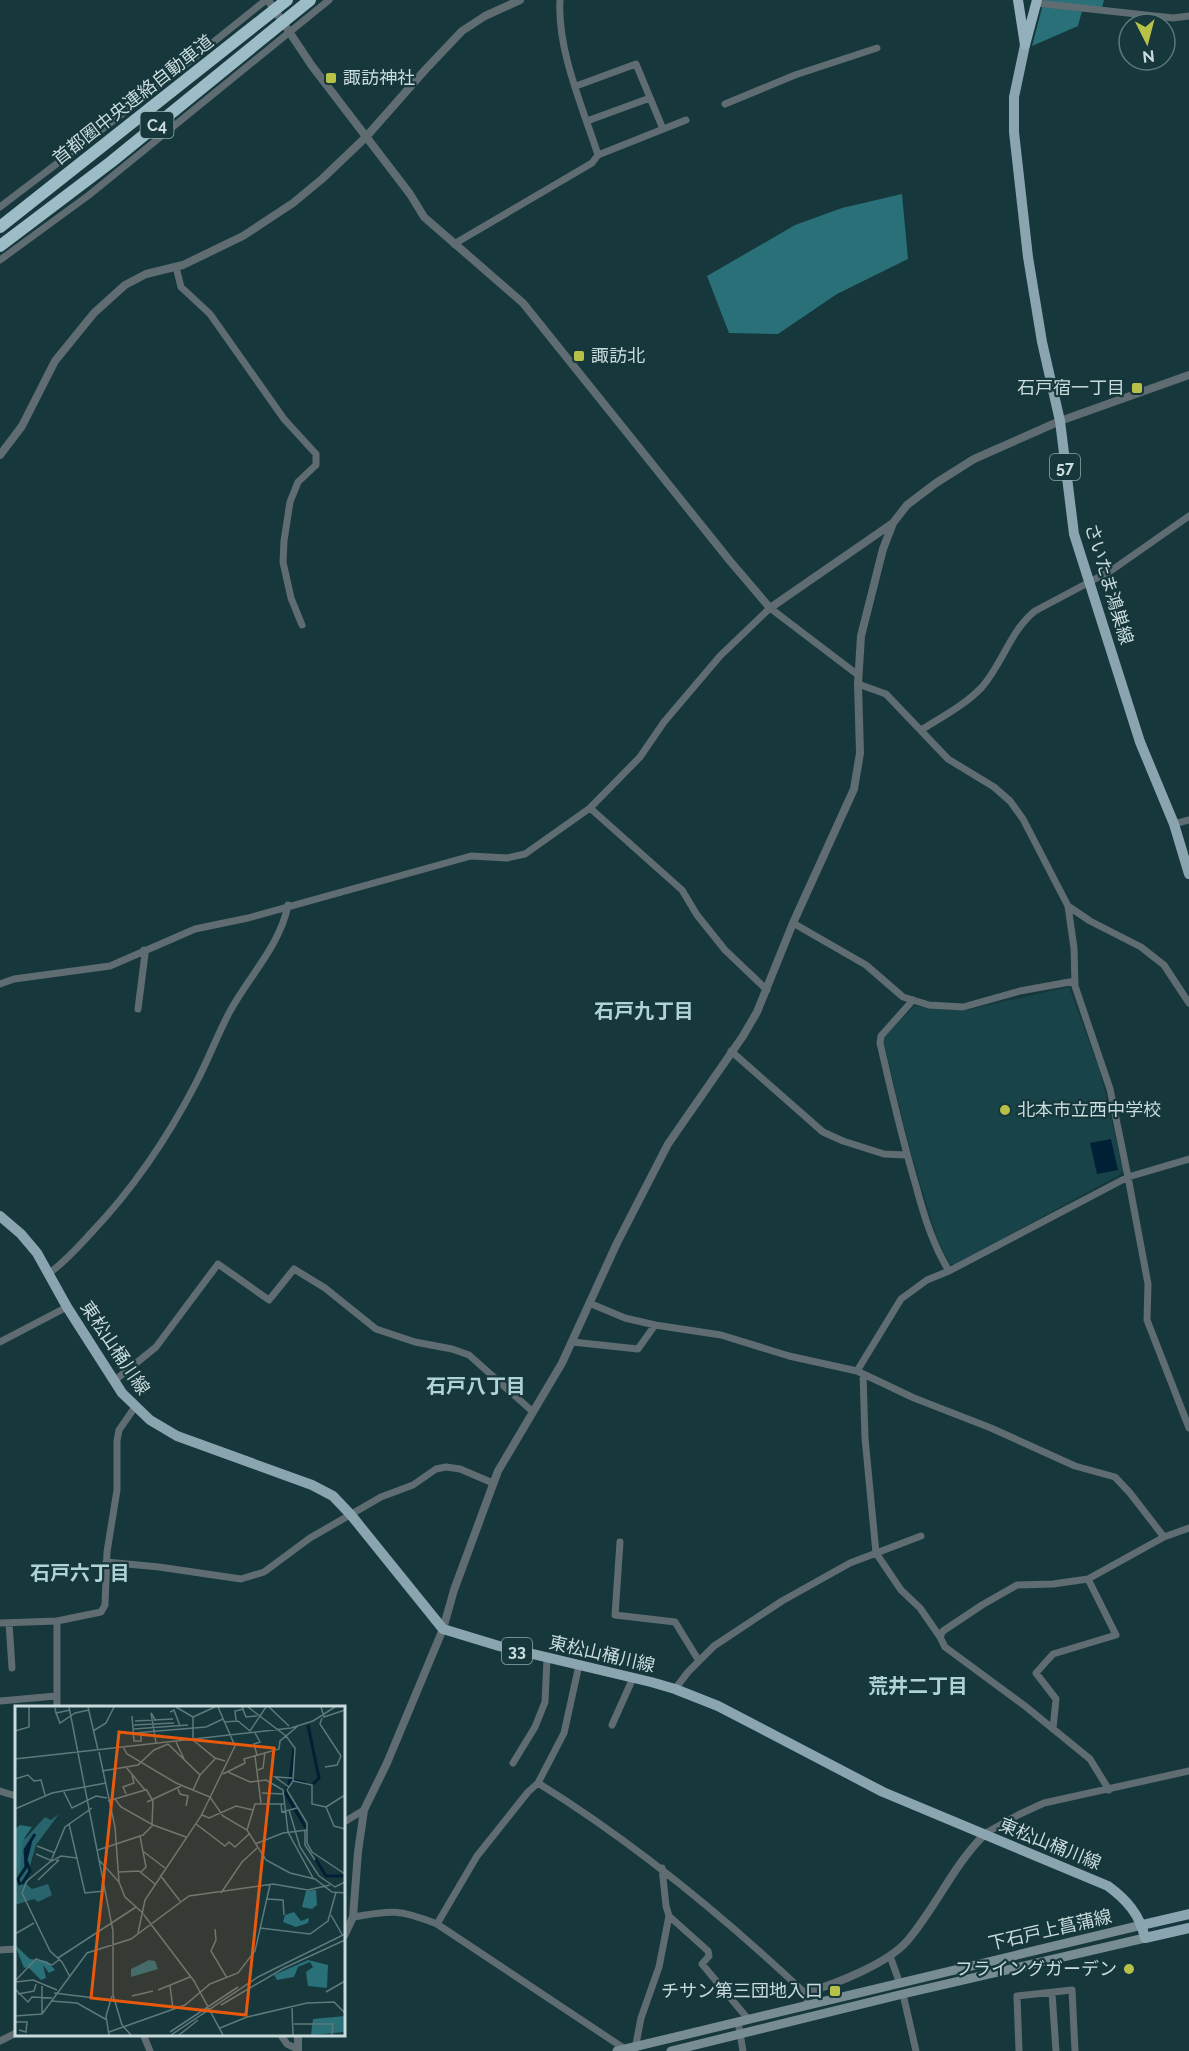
<svg xmlns="http://www.w3.org/2000/svg" width="1189" height="2051" font-family="Raleway,'Noto Sans JP',sans-serif">
<rect width="100%" height="100%" fill="#16373b"/>
<path fill="#184348" d="M 1069,987 L 1100,1071 L 1123,1170 L 1119,1175 L 956,1264 L 950,1264 L 937,1238 L 910,1150 L 883,1039 L 914,1006 L 967,1010 Z"/>
<path fill="#297078" d="M 1044,0 L 1104,0 L 1102,8 L 1083,7 L 1078,26 L 1032,46 Z
M 902,194 L 908,259 L 837,294 L 778,334 L 729,333 L 707,276 L 795,225 L 842,208 Z"/>
<path fill="#002036" d="M 1111,1139 L 1118,1170 L 1097,1174 L 1090,1143 Z"/>
<g fill="none" stroke-linecap="round" stroke-linejoin="round">
<path stroke="#5f6c71" stroke-width="7" d="M 560,0 C 557,50 583,108 598,155
M 1036,3 L 1173,18 L 1189,16
M 576,86 L 636,64 L 663,129
M 725,104 L 795,75 L 877,48
M 587,121 L 650,98
M 0,207 L 151,92 L 266,0
M 454,244 L 592,163 L 598,155 L 686,120
M 0,260 L 89,195 L 329,0
M 176,267 L 181,287 L 210,314 L 284,419 L 316,454 L 316,465 L 298,482 L 290,502 L 284,541 L 283,562 L 291,598 L 302,625
M 858,684 L 886,694 L 948,759 L 994,787 L 1010,801 L 1023,819 L 1068,906 L 1074,948 L 1075,986 L 1110,1089 L 1128,1177 L 1148,1284 L 1147,1320 L 1189,1428
M 921,730 C 942,717 965,705 982,687 C 1003,663 1010,631 1035,611 L 1112,570 L 1189,516
M 590,808 L 682,890 L 697,915 L 725,950 L 767,990
M 1174,824 L 1189,820
M 1068,906 L 1090,921 L 1141,947 L 1155,958 L 1164,965 L 1189,1003
M 793,923 L 866,965 L 903,997 L 929,1005 L 963,1007 L 1020,991 L 1075,981
M 0,984 L 14,979 L 110,966 L 195,929 L 248,918 L 471,856 L 507,858 L 525,854 L 590,808 L 640,757 L 664,722 L 720,656 L 770,608 L 858,675
M 913,1000 L 881,1036 L 880,1043 C 891,1091 902,1139 916,1186 C 924,1216 933,1245 949,1271
M 138,1009 L 145,954 L 144,950
M 731,1051 L 823,1132 L 843,1141 L 884,1154 L 906,1155
M 48,1274 C 65,1262 77,1248 91,1233 C 133,1189 168,1137 196,1083 C 208,1060 217,1036 229,1013 C 248,977 280,946 288,905
M 589,1303 L 625,1318 L 655,1325 L 721,1335 L 789,1356 L 857,1371 L 914,1398 L 991,1428 L 1075,1466 L 1115,1477 L 1130,1493 L 1164,1537
M 0,1342 L 67,1307
M 572,1342 L 638,1349 L 655,1325
M 857,1371 L 901,1299 L 927,1280 L 949,1271 L 1128,1177 L 1189,1159
M 863,1374 L 865,1438 L 876,1553 L 901,1590 L 920,1608 L 940,1637
M 114,1381 L 156,1347 L 218,1264 L 269,1300 L 294,1269 L 325,1288 L 376,1329 L 415,1342 L 452,1349 L 469,1355 L 532,1411
M 620,1542 L 615,1615 L 675,1622 L 699,1661
M 106,1562 L 159,1567 L 241,1579 L 264,1572 L 310,1538 L 381,1497 L 413,1485 L 436,1469 L 446,1467 L 460,1469 L 493,1483
M 0,1623 L 57,1621 L 101,1612 L 105,1605 L 107,1552 L 117,1490 L 117,1441 L 119,1430 L 135,1407
M 9,1623 L 12,1668
M 579,1665 L 564,1733 L 538,1783 C 635,1843 722,1915 805,1993 L 808,2004
M 675,1689 L 688,1672 L 714,1646 L 782,1601 L 850,1563 L 921,1536
M 0,1701 L 56,1696
M 57,1708 L 57,1621
M 612,1725 L 633,1678
M 1053,1729 L 1056,1699 L 1036,1673 L 1053,1654 L 1116,1635 L 1088,1579
M 513,1763 L 535,1727 L 545,1702 L 547,1658
M 1109,1790 L 1090,1759 L 1025,1706 L 945,1647 L 940,1637 L 943,1631 L 982,1605 L 1017,1585 L 1053,1584 L 1088,1579 L 1164,1537 L 1189,1528
M 0,1791 L 16,1796
M 344,1822 L 364,1810
M 984,1834 L 1020,1814 L 1044,1803 L 1189,1771
M 662,1868 L 666,1906 L 669,1916 L 708,1951 L 709,1956 L 702,1964 L 748,2019
M 353,1917 C 392,1910 399,1909 437,1924 L 625,2049
M 437,1924 L 477,1856 L 528,1792 L 538,1783
M 0,1950 L 16,1949
M 890,1956 L 900,1984
M 1052,1993 L 1056,2051
M 903,1994 L 916,2051
M 738,2021 L 743,2051
M 143,2034 L 150,2051
M 280,2034 L 287,2044 L 297,2049
M 0,2041 L 16,2033
M 635,2049 L 641,2018 L 659,1967 L 669,1916
M 1019,2051 L 1017,1996 L 1072,1990 L 1075,2051"/>
<path stroke="#5f6c71" stroke-width="8" d="M 268,0 L 312,66 L 410,194 L 424,217 L 523,303 L 730,561 L 770,608 L 893,523
M 0,455 L 22,426 L 55,361 L 94,313 L 125,285 L 146,274 L 183,265 L 243,236 L 293,203 L 322,179 L 366,137 L 425,70 L 462,31 L 485,16 L 520,0
M 344,1936 L 353,1917 L 358,1852 L 364,1810 L 387,1763 L 443,1629 L 454,1590 L 498,1471 L 562,1363 L 617,1243 L 668,1144 L 743,1036 L 757,1012 L 793,923 L 854,789 L 860,753 L 858,684 L 861,636 L 883,549 L 893,523 L 907,505 L 936,483 L 974,459 L 1060,421 L 1189,375
M 805,1993 C 835,1984 888,1964 908,1940 C 936,1907 953,1866 984,1835
M 298,2034 L 298,2051"/>
<path stroke="#788c94" stroke-width="9" d="M 617,2051 L 1142,1925
M 671,2051 L 903,1994 L 1145,1938"/>
<path stroke="#8ba5b0" stroke-width="10" d="M 1025,45 L 1014,97 L 1014,132 L 1028,257 L 1042,342 L 1060,421 L 1074,534 L 1140,742 L 1174,824 L 1189,874
M 0,1216 L 21,1234 L 37,1253 L 67,1307 L 122,1393 L 150,1420 L 177,1436 L 312,1485 L 333,1496 L 351,1515 L 443,1629 L 499,1646 L 651,1682 L 675,1689 L 718,1706 L 883,1792 L 1108,1886 C 1127,1900 1140,1915 1145,1938 L 1189,1928
M 1142,1925 L 1189,1914"/>
<path stroke="#94b0bc" stroke-width="10" d="M 1018,0 L 1025,45
M 1025,45 L 1037,0"/>
<path stroke="#9cbcc8" stroke-width="12" d="M 0,227 L 287,0
M 0,246 L 111,162 L 310,0"/>
</g>
<g fill="#b8c147" stroke="#16373b" stroke-width="2">
<rect x="325" y="72" width="12" height="12" rx="3"/>
<rect x="573" y="350" width="12" height="12" rx="3"/>
<rect x="1131" y="382" width="12" height="12" rx="3"/>
<circle cx="1005" cy="1110" r="6"/>
<circle cx="1129" cy="1969" r="6"/>
<rect x="829" y="1985" width="12" height="12" rx="3"/>
</g>
<g text-anchor="middle" stroke-width="4.5" stroke-linejoin="round" paint-order="stroke">
<g fill="#16373b" stroke="#93aaac" stroke-width="1.5">
<rect x="140.5" y="112" width="33" height="26" rx="4.5"/>
<rect x="1050" y="454" width="30" height="26" rx="4.5"/>
<rect x="502" y="1638" width="30" height="26" rx="4.5"/>
</g>
<g font-size="16" font-weight="bold" fill="#c9dbdd">
<text x="157" y="131">C4</text>
<text x="1065" y="473">57</text>
<text x="517" y="1657">33</text>
</g>
<g font-size="18" fill="#c9dbdd" stroke="#16373b" text-anchor="start">
<text x="343" y="84">諏訪神社</text>
<text x="591" y="362">諏訪北</text>
<text x="1125" y="394" text-anchor="end">石戸宿一丁目</text>
<text x="1017" y="1116">北本市立西中学校</text>
<text x="1117" y="1975" text-anchor="end">フライングガーデン</text>
<text x="823" y="1997" text-anchor="end">チサン第三団地入口</text>
</g>
<g font-size="18" fill="#c9dbdd" stroke="#16373b">
<text transform="translate(133 100) rotate(-38)" y="6">首都圏中央連絡自動車道</text>
<text transform="translate(1109 584) rotate(73)" y="6">さいたま鴻巣線</text>
<text transform="translate(115 1348) rotate(56)" y="6">東松山桶川線</text>
<text transform="translate(602 1654) rotate(13)" y="6">東松山桶川線</text>
<text transform="translate(1050 1844) rotate(22)" y="6">東松山桶川線</text>
<text transform="translate(1050 1930) rotate(-13)" y="6">下石戸上菖蒲線</text>
</g>
<g font-size="20" font-weight="bold" fill="#afd3d7" stroke="#16373b">
<text x="644" y="1018">石戸九丁目</text>
<text x="476" y="1393">石戸八丁目</text>
<text x="80" y="1580">石戸六丁目</text>
<text x="918" y="1693">荒井二丁目</text>
</g>
</g>
<g transform="translate(15 1706)">
<rect width="330" height="330" fill="#16373b"/>
<path d="M 44,108 L 21,139 L 10,177 L 17,183 L 33,178 L 37,189 L 23,196 L 19,193 L 0,199 L 0,126 L 10,133 L 30,111 L 36,114 Z" fill="#28646b"/>
<path d="M 5,119 L 17,121 L 8,134 L 5,168 L 0,158 L 0,123 ZM 301,184 L 302,199 L 297,203 L 287,201 L 291,185 ZM 279,206 L 286,215 L 294,212 L 293,217 L 281,221 L 268,216 L 270,209 ZM 0,239 L 15,253 L 32,255 L 40,264 L 34,267 L 28,259 L 31,272 L 26,274 L 13,261 L 9,262 ZM 134,254 L 140,255 L 143,263 L 116,271 L 116,263 ZM 293,254 L 313,259 L 312,282 L 293,280 L 291,266 L 298,261 L 295,256 L 283,261 L 279,271 L 262,274 L 259,269 ZM 330,310 L 330,326 L 296,329 L 298,313 Z" fill="#297078"/>
<path fill="none" stroke="#002036" stroke-width="3" d="M 293,19 L 304,72 L 298,78M 279,43 L 275,74 L 291,77M 275,74 L 271,88 L 291,122M 300,152 L 311,170 L 330,170M 7,178 L 15,165 L 11,154 L 16,134M 5,179 L 3,173 L 11,161 L 10,144 L 20,128"/>
<path fill="none" stroke="#5e797c" stroke-width="1.5" d="M 54,1 L 98,225 L 98,289M 73,1 L 83,44M 161,1 L 178,11 L 178,32M 227,1 L 231,11 L 242,10M 233,1 L 271,30 L 280,42 L 278,75 L 272,84M 254,1 L 274,20M 306,1 L 309,11 L 330,4M 40,2 L 41,7 L 55,4M 155,6 L 159,4 L 165,20M 41,7 L 45,17 L 60,7 L 74,4M 117,10 L 119,35 L 126,35 L 126,27M 178,11 L 200,1M 307,12 L 305,18 L 326,50 L 322,59 L 310,61M 221,14 L 220,5 L 229,3M 120,15 L 158,13M 209,16 L 223,15 L 235,25 L 251,1M 119,19 L 159,17M 119,23 L 173,19M 0,25 L 14,21 L 14,1M 78,25 L 91,17 L 99,1M 119,27 L 191,21 L 208,13M 240,27 L 245,36 L 239,38 L 242,49M 178,34 L 200,52 L 210,55M 161,36 L 170,55M 141,37 L 136,7 L 141,15M 153,38 L 185,69 L 178,84M 108,41 L 112,48 L 161,77 L 195,91 L 208,110 L 232,124 L 251,154 L 275,167 L 300,173 L 317,186 L 330,187M 84,46 L 100,121 L 104,176 L 110,191 L 129,208M 240,50 L 246,97M 0,53 L 276,22 L 298,15 L 320,1M 243,64 L 248,62 L 250,46M 87,65 L 123,59 L 139,44 L 153,38M 213,66 L 235,76 L 251,74 L 268,84M 208,68 L 230,57 L 229,53 L 264,43 L 265,35 L 283,20M 185,69 L 200,53M 0,73 L 13,69 L 19,75 L 26,74 L 30,89M 278,75 L 297,79 L 297,98 L 311,101M 274,81 L 260,71 L 277,72M 131,83 L 138,95 L 137,118M 163,83 L 165,88 L 173,90 L 171,100M 48,84 L 57,102 L 81,90 L 92,92M 268,84 L 273,126 L 298,172M 272,84 L 292,117 L 292,137 L 297,146 L 330,168M 247,87 L 268,88M 111,88 L 108,81 L 119,77 L 117,69M 100,93 L 106,101 L 138,119 L 171,131M 93,95 L 130,84 L 111,61M 132,96 L 166,80M 266,98 L 267,106 L 282,102M 311,101 L 319,120 L 330,123M 311,101 L 330,89M 0,103 L 37,87 L 91,77M 274,104 L 285,141 L 304,170 L 320,181 L 330,176M 187,109 L 194,112 L 221,100 L 238,104M 54,118 L 70,187 L 89,185M 181,118 L 210,140 L 214,136 L 220,141 L 234,128M 232,124 L 240,98 L 269,98M 290,125 L 290,139 L 300,154M 125,130 L 131,161 L 126,166M 240,138 L 268,127 L 292,124M 22,140 L 40,147M 83,144 L 128,129 L 138,119M 129,146 L 150,162M 21,148 L 37,155 L 46,150 L 62,152M 84,154 L 104,176M 104,166 L 124,165 L 140,178M 145,169 L 165,195M 23,174 L 44,154 L 41,155M 206,187 L 227,156 L 242,142M 251,193 L 268,194 L 269,209M 129,209 L 179,275 L 208,329M 316,209 L 328,230M 245,222 L 295,228 L 313,215 L 321,186M 200,223 L 201,234 L 196,245 L 212,272M 123,227 L 130,194 L 186,110 L 220,40 L 203,1M 0,228 L 19,217M 43,252 L 121,201M 55,271 L 47,256 L 35,245 L 7,187 L 12,175 L 36,155 L 50,121 L 77,102M 0,275 L 21,253 L 37,259 L 45,253M 0,276 L 18,274 L 42,284M 155,280 L 158,303M 0,283 L 13,296 L 17,291 L 37,292M 143,284 L 175,271M 311,286 L 330,275M 39,287 L 96,294M 3,288 L 19,285 L 21,278M 98,289 L 107,319 L 116,329M 117,290 L 138,285M 36,295 L 62,297 L 92,314M 206,299 L 269,262 L 330,234M 277,302 L 278,329M 27,308 L 27,280M 0,310 L 27,308 L 72,247 L 116,233 L 174,190 L 258,178 L 293,184 L 315,179M 0,316 L 12,316 L 11,326 L 4,324M 279,318 L 318,318 L 317,329M 205,322 L 232,311 L 292,297 L 319,296 L 330,307M 94,326 L 170,299 L 195,278 L 223,267 L 240,245 L 255,179M 155,326 L 223,281M 94,329 L 91,310 L 97,290M 156,329 L 243,271 L 330,228M 164,329 L 183,314"/>
<path fill="#e8590c" fill-opacity="0.15" stroke="#e8590c" stroke-width="3" d="M 104,26 L 259,42 L 231,309 L 76,292 Z"/>
<rect width="330" height="330" fill="none" stroke="#c9dbdd" stroke-width="3"/>
</g>
<g transform="translate(1147 42) rotate(174)"><circle r="28" fill="#16373b" stroke="#5e797c" stroke-width="1.5"/>
<path d="M0-4.5L10 22L0 15L-10 22Z" fill="#b8c147"/>
<text y="-9" font-size="16" font-weight="bold" text-anchor="middle" fill="#c9dbdd">N</text>
</g>
</svg>
